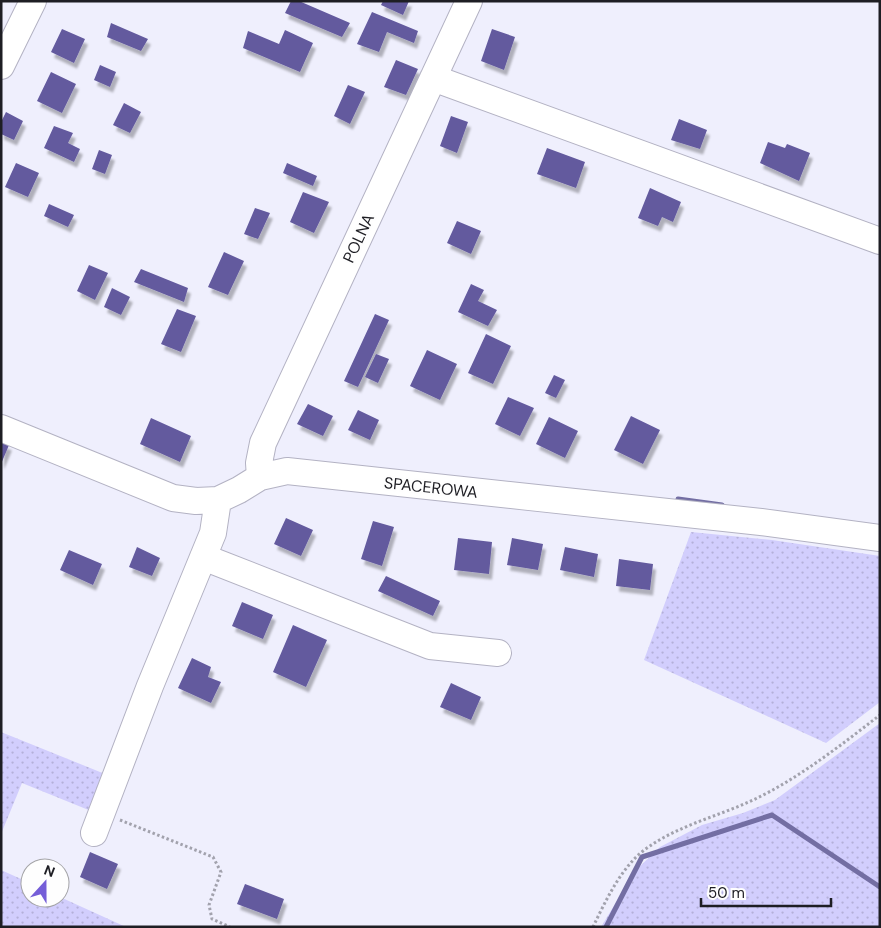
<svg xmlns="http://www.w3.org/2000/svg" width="881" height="928" font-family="'DM Sans',sans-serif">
<defs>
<pattern id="grass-dots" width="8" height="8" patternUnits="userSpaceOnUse" patternTransform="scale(1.25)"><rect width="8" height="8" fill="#d2cefd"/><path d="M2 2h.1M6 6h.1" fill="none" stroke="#b4b0d9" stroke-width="1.8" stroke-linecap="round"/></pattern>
<filter id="shadow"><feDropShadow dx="3" dy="5.5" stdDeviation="1" flood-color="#0004"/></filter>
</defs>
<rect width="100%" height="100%" fill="#efeffd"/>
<path fill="url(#grass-dots)" d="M 691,532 L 772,540 L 880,556 L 880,702 L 826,743 L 644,660 Z
M 880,723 L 880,927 L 601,927 L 635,871 L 660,847 L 702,825 L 743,813 L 775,800 Z
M 1,732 L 105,774 L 91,811 L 22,783 L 1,834 Z
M 1,870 L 30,883 L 30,898 L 60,897 L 126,927 L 1,927 Z"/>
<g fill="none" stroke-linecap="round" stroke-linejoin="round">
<path stroke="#736ea3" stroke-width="5" d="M 678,499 L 722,505
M 606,927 L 642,857 L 772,815 L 880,887"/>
</g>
<path fill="#635a9e" filter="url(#shadow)" d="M 291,1 L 299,1 L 350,23 L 342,37 L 285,13 Z
M 383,1 L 409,1 L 403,15 L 381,5 Z
M 372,12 L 418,31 L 414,43 L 387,32 L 379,52 L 357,44 Z
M 111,23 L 148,39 L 141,51 L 107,37 Z
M 62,29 L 85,39 L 74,63 L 51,52 Z
M 492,29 L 515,37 L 504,70 L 481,61 Z
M 285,30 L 313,43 L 300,72 L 243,48 L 248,31 L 279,44 Z
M 396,60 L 418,69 L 406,95 L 384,87 Z
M 100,65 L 116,72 L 110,87 L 94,80 Z
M 51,72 L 76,84 L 62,113 L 37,101 Z
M 348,85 L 365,92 L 350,124 L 334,116 Z
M 124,103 L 141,112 L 130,133 L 113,125 Z
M 6,112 L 23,121 L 14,140 L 1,134 L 1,122 Z
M 451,116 L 468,122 L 457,153 L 440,146 Z
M 679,119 L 707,130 L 700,149 L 671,140 Z
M 54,126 L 73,133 L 68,143 L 80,149 L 74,162 L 44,148 Z
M 768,142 L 785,148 L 787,144 L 810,153 L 799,181 L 760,163 Z
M 547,148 L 585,162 L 576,188 L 537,174 Z
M 99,150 L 112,155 L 105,174 L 92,169 Z
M 16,163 L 39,173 L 28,197 L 5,187 Z
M 287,163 L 317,176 L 313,186 L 283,173 Z
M 650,188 L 681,202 L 673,222 L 662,217 L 658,226 L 638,218 Z
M 303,192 L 329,202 L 314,233 L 290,222 Z
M 49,204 L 74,215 L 68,227 L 44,216 Z
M 255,208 L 270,213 L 258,239 L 244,234 Z
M 457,221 L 481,231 L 471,254 L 447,243 Z
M 224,252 L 244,261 L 228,295 L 208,287 Z
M 89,265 L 108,273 L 95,300 L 77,291 Z
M 141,269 L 188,288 L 184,302 L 134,282 Z
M 471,284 L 484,290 L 478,301 L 497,310 L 488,326 L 458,312 Z
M 112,288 L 130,297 L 121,315 L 104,307 Z
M 177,309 L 196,316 L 181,352 L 161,344 Z
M 375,314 L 389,320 L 358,387 L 344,381 Z
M 486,334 L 511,346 L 493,384 L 468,373 Z
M 427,350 L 457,364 L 440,400 L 410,386 Z
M 376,354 L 389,359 L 378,383 L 365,377 Z
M 554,375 L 565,380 L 556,398 L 545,393 Z
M 508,397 L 534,408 L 520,436 L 495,424 Z
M 308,404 L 333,416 L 323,436 L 297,424 Z
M 358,410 L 379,420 L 370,440 L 348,430 Z
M 631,416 L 660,430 L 643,464 L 614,450 Z
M 549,417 L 578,431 L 565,458 L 536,444 Z
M 151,418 L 191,436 L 180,462 L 140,444 Z
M 1,442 L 9,445 L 1,464 Z
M 286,518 L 313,530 L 301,556 L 274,544 Z
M 373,521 L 394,527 L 382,566 L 361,559 Z
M 458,538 L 492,542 L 489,574 L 454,570 Z
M 512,538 L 543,544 L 538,570 L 507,565 Z
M 137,547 L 160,558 L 152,576 L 129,567 Z
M 565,547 L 598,554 L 594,577 L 560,570 Z
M 69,550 L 102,564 L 93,585 L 60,570 Z
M 619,559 L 653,564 L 650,590 L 616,586 Z
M 386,576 L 440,601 L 433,616 L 378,591 Z
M 242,602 L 273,615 L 263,639 L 232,626 Z
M 293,625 L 327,640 L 306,687 L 273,672 Z
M 192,658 L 211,667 L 208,677 L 221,682 L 211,703 L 178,688 Z
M 451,683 L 481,697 L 471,720 L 440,707 Z
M 90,852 L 118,864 L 107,889 L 80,877 Z
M 245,884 L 284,899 L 277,919 L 237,904 Z"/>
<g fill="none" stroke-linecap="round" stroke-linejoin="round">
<defs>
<path id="minor" d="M 1,66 L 33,1
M 433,78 L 880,241
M 1,428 L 173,498 L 196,501 L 218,500 L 239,490 L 260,477 L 287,471 L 761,522 L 880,538
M 260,477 L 259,463 L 263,443 L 469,1
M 203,557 L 430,646 L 498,653
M 94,833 L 150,686 L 213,533 L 218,500"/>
</defs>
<use href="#minor" stroke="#b3b2c3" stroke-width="28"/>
<path stroke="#a2a2ad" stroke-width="3" stroke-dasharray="2.5 2.5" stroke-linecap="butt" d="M 120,820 L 213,857 L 221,872 L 209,905 L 212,919 L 230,927
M 593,927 C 605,902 621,868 643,851 C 675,826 717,817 753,800 C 798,779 841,745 880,715"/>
<use href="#minor" stroke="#fff" stroke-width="26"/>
</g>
<g text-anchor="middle" stroke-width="5" stroke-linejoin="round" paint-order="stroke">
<g font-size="16" fill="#1e1e24" stroke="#fefefe">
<text transform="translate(358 238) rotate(-65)" y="6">POLNA</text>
<text transform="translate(431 487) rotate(6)" y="6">SPACEROWA</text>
</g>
</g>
<rect width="881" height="928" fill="none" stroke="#1e1e24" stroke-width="5"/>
<g transform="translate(45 883) rotate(21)"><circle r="24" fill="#fefefe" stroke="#a4a4a7"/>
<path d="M0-4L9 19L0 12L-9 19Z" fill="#755ed8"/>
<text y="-8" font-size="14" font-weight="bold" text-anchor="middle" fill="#1e1e24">N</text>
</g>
<path d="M701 898v8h130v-8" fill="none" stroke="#1e1e24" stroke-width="2.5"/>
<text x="708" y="898" font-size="15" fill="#1e1e24" stroke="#fefefe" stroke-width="4" paint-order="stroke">50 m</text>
</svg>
